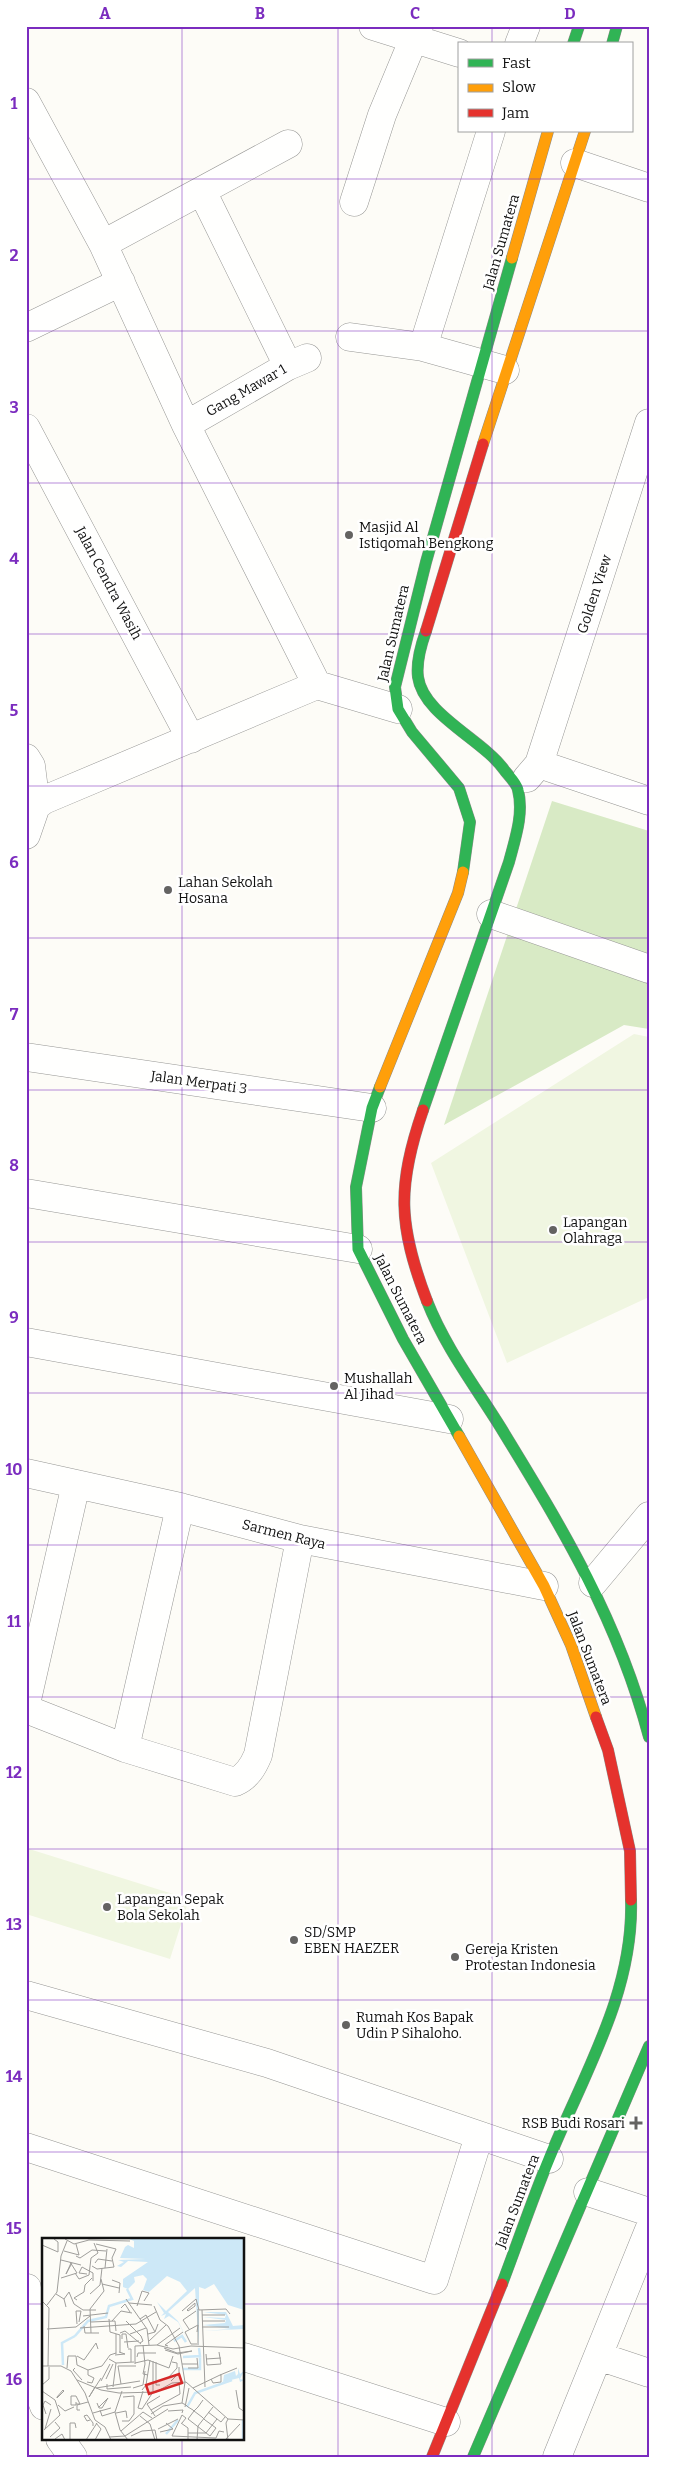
<svg xmlns="http://www.w3.org/2000/svg" width="675" height="2483" font-family="Bitter,serif">
<rect width="100%" height="100%" fill="#fdfcf7"/>
<path fill="#d8eac5" d="M 552,801 L 649,831 L 649,1029 L 624,1025 L 444,1125 Z"/>
<path fill="#f0f6e1" d="M 634,1034 L 649,1037 L 649,1297 L 507,1363 L 431,1163 Z
M 26,1848 L 189,1899 L 170,1959 L 26,1914 Z"/>
<g fill="none" stroke-linecap="round" stroke-linejoin="round">
<defs>
<path id="street" d="M 373,26 L 459,53
M 519,44 L 526,26
M 26,102 L 103,244 L 186,425 L 317,685
M 575,163 L 649,188
M 202,191 L 288,366
M 354,202 L 382,115 L 419,26
M 103,244 L 288,144
M 26,328 L 121,282
M 350,337 L 423,347 L 505,370
M 423,347 L 491,131
M 186,425 L 288,366 L 307,358
M 26,428 L 191,739
M 26,758 L 31,766 L 36,806
M 539,764 L 649,423
M 527,778 L 539,764 L 649,801
M 26,835 L 36,806 L 44,800 L 317,685 L 398,709
M 491,914 L 649,969
M 26,1057 L 372,1108
M 26,1193 L 358,1249
M 26,1342 L 449,1419
M 26,1473 L 180,1507 L 300,1539 L 544,1586
M 593,1583 L 649,1516
M 26,1704 L 76,1484
M 26,1709 L 125,1748 L 235,1782 C 247,1777 253,1767 258,1755 L 300,1539
M 125,1748 L 180,1507
M 26,1995 L 267,2063 L 549,2159
M 26,2147 L 434,2280 L 479,2136
M 588,2192 L 649,2212
M 27,2288 C 29,2327 28,2370 44,2406
M 598,2356 L 649,2373
M 244,2357 L 446,2422
M 60,2439 L 73,2457
M 557,2457 L 649,2230"/>
<path id="fast" d="M 573,44 L 579,26
M 612,44 L 617,26
M 463,872 L 470,822 L 459,788 L 412,732 L 398,709 L 395,687 L 426,562 L 512,258
M 380,1087 L 372,1108 L 356,1187 L 358,1249 L 403,1339 L 459,1436
M 423,1110 L 509,862 C 515,839 524,814 518,790 C 517,784 509,776 505,771 C 484,740 423,715 418,677 C 416,662 421,645 426,631
M 427,1301 C 445,1347 475,1386 501,1428 C 564,1531 618,1620 649,1737
M 502,2284 C 518,2242 532,2200 549,2159 C 583,2075 634,1993 631,1900
M 473,2457 L 649,2046"/>
<path id="slow" d="M 512,258 L 548,131
M 483,444 L 585,131
M 380,1087 L 458,893 L 463,872
M 459,1436 L 544,1586 L 571,1645 L 596,1717"/>
<path id="jam" d="M 426,631 L 483,444
M 423,1110 C 397,1186 398,1225 427,1301
M 596,1717 L 608,1750 L 630,1851 L 631,1900
M 432,2457 L 502,2284"/>
</defs>
<use href="#street" stroke="#979795" stroke-width="29"/>
<use href="#fast" stroke="#8e8d8b" stroke-width="12"/>
<use href="#slow" stroke="#8e8d8b" stroke-width="12"/>
<use href="#jam" stroke="#8e8d8b" stroke-width="12"/>
<use href="#street" stroke="#fffffe" stroke-width="28"/>
<use href="#fast" stroke="#30b455" stroke-width="11"/>
<use href="#slow" stroke="#ff9f0a" stroke-width="11"/>
<use href="#jam" stroke="#e5322d" stroke-width="11"/>
</g>
<path fill="none" stroke="#7b2cbf" stroke-width="1" stroke-opacity="0.55" d="M 182,26 L 182,2239M 338,26 L 338,2457M 492,26 L 492,44M 492,131 L 492,2457M 26,179 L 649,179M 26,331 L 649,331M 26,483 L 649,483M 26,634 L 649,634M 26,786 L 649,786M 26,938 L 649,938M 26,1090 L 649,1090M 26,1242 L 649,1242M 26,1393 L 649,1393M 26,1545 L 649,1545M 26,1697 L 649,1697M 26,1849 L 649,1849M 26,2000 L 649,2000M 26,2152 L 649,2152M 26,2304 L 44,2304M 244,2304 L 649,2304M 182,2439 L 182,2457"/>
<g fill="#646362" stroke="#fff" stroke-width="2">
<circle cx="349" cy="535" r="5"/>
<circle cx="168" cy="890" r="5"/>
<circle cx="553" cy="1230" r="5"/>
<circle cx="334" cy="1386" r="5"/>
<circle cx="107" cy="1907" r="5"/>
<circle cx="294" cy="1940" r="5"/>
<circle cx="455" cy="1957" r="5"/>
<circle cx="346" cy="2025" r="5"/>
<path d="M633.5 2115.5h5v5h5v5h-5v5h-5v-5h-5v-5h5z"/>
</g>
<g text-anchor="middle" stroke-width="5" stroke-linejoin="round" paint-order="stroke">
<g font-size="14" fill="#111" stroke="#fff">
<text transform="translate(501 242) rotate(-74)" y="5">Jalan Sumatera</text>
<text transform="translate(246 390) rotate(-30)" y="5">Gang Mawar 1</text>
<text transform="translate(109 583) rotate(62)" y="5">Jalan Cendra Wasih</text>
<text transform="translate(594 594) rotate(-72)" y="5">Golden View</text>
<text transform="translate(393 633) rotate(-77)" y="5">Jalan Sumatera</text>
<text transform="translate(199 1082) rotate(8)" y="5">Jalan Merpati 3</text>
<text transform="translate(401 1299) rotate(63)" y="5">Jalan Sumatera</text>
<text transform="translate(284 1534) rotate(14)" y="5">Sarmen Raya</text>
<text transform="translate(590 1658) rotate(69)" y="5">Jalan Sumatera</text>
<text transform="translate(517 2201) rotate(-69)" y="5">Jalan Sumatera</text>
</g>
<g font-size="14" fill="#111" stroke="#fff" text-anchor="start">
<text x="359" y="532">Masjid Al<tspan x="359" dy="16">Istiqomah Bengkong</tspan></text>
<text x="178" y="887">Lahan Sekolah<tspan x="178" dy="16">Hosana</tspan></text>
<text x="563" y="1227">Lapangan<tspan x="563" dy="16">Olahraga</tspan></text>
<text x="344" y="1383">Mushallah<tspan x="344" dy="16">Al Jihad</tspan></text>
<text x="117" y="1904">Lapangan Sepak<tspan x="117" dy="16">Bola Sekolah</tspan></text>
<text x="304" y="1937">SD/SMP<tspan x="304" dy="16">EBEN HAEZER</tspan></text>
<text x="465" y="1954">Gereja Kristen<tspan x="465" dy="16">Protestan Indonesia</tspan></text>
<text x="356" y="2022">Rumah Kos Bapak<tspan x="356" dy="16">Udin P Sihaloho.</tspan></text>
<text x="625" y="2128" text-anchor="end">RSB Budi Rosari</text>
</g>
</g>
<g transform="translate(42 2238)">
<rect width="202" height="202" fill="#fdfcf7"/>
<path d="M 87,1 L 202,1 L 202,72 L 186,67 L 172,46 L 163,51 L 157,49 L 157,110 L 153,50 L 126,74 L 136,83 L 146,103 L 136,84 L 127,78 L 122,81 L 124,76 L 119,78 L 122,75 L 115,64 L 124,73 L 145,53 L 138,44 L 125,38 L 107,54 L 101,52 L 105,41 L 101,37 L 92,39 L 93,44 L 86,51 L 81,49 L 81,41 L 106,24 L 86,23 L 79,29 L 75,28 L 82,24 L 76,22 L 104,21 L 78,20 L 83,9 L 86,7 L 92,10 L 92,3 ZM 161,74 L 184,74 L 191,88 L 202,87 L 202,91 L 161,93 L 189,91 L 161,87 L 183,85 L 184,82 L 161,79 L 183,80 L 184,77 ZM 196,130 L 198,136 L 202,133 L 198,141 L 202,142 L 198,144 L 197,140 L 181,144 L 182,137 L 193,133 L 194,138 L 196,136 Z" fill="#cde8f7"/>
<path fill="none" stroke="#cde8f7" stroke-width="2.5" d="M 33,98 L 46,83 L 64,79 L 67,68 L 90,61 L 85,51M 132,103 L 140,98 L 144,104M 141,119 L 158,118 L 157,110M 21,127 L 20,105 L 33,98M 141,131 L 158,131 L 158,118M 145,169 L 153,155 L 190,142M 124,196 L 136,182M 201,202 L 201,182"/>
<path fill="none" stroke="#9f9e9b" stroke-width="1" d="M 23,1 L 32,6 L 47,2 L 88,3M 0,7 L 16,14 L 16,4 L 12,1M 22,13 L 37,17 L 34,6M 34,18 L 38,20 L 50,12 L 64,13M 19,22 L 39,27M 29,25 L 24,36 L 30,25M 53,25 L 56,21 L 70,23M 50,28 L 55,31 L 72,29 L 70,20 L 74,11 L 54,6M 63,30 L 65,11M 33,35 L 37,41 L 47,37 L 49,20 L 56,15 L 52,5M 45,36 L 37,35 L 40,29 L 51,35 L 51,43M 19,40 L 35,35 L 28,24M 70,42 L 78,45 L 77,55M 60,46 L 77,50M 14,56 L 22,61 L 24,69M 48,56 L 58,47 L 60,30M 22,61 L 27,54 L 32,66 L 41,72 L 54,72M 84,61 L 105,91 L 107,107M 35,62 L 32,60 L 42,54 L 43,47 L 50,40M 0,63 L 7,70 L 6,128M 87,65 L 110,67M 153,65 L 153,68 L 146,73 L 145,72 ZM 5,67 L 15,54 L 19,18 L 25,3M 95,68 L 100,53 L 107,55 L 102,63M 112,68 L 118,82 L 126,88 L 137,108 L 143,144M 79,70 L 83,66 L 88,74M 160,72 L 163,149M 140,73 L 154,61 L 157,72 L 184,71 L 188,76M 160,77 L 183,77M 41,78 L 66,75M 67,81 L 68,94 L 78,97 L 78,114M 98,81 L 104,77 L 113,94M 70,83 L 79,73 L 90,75M 84,83 L 99,98 L 101,103 L 98,105M 160,83 L 183,83M 49,84 L 73,83 L 74,93M 35,86 L 34,73 L 39,73 L 37,84M 42,88 L 43,95 L 57,95M 160,89 L 187,89M 38,90 L 94,86 L 114,74M 5,91 L 34,89 L 48,78M 147,91 L 141,82 L 154,73M 49,95 L 48,71 L 62,53 L 59,41M 78,95 L 83,93 L 99,106M 74,96 L 74,116M 88,96 L 104,90M 106,96 L 113,94 L 116,86M 80,101 L 80,96 L 84,96 L 86,110M 107,103 L 124,87M 82,104 L 97,103M 155,106 L 149,106 L 143,94 L 156,87 L 155,94M 101,107 L 103,126 L 101,136 L 106,137M 115,107 L 138,90M 156,107 L 156,71M 126,108 L 123,107 L 141,94M 122,110 L 135,115 L 150,113 L 136,116 L 123,112M 86,111 L 89,111 L 89,124M 164,116 L 165,127 L 179,126 L 177,114M 73,117 L 83,116 L 77,114M 35,118 L 42,122 L 54,105 L 56,111M 95,119 L 96,115 L 114,115M 67,121 L 74,125 L 92,124M 164,121 L 179,120M 114,124 L 114,147 L 118,147M 93,125 L 106,122 L 127,130 L 131,118M 93,126 L 93,108 L 115,107 L 131,111 L 149,108 L 203,110M 140,126 L 156,126M 0,128 L 19,128 L 29,133 L 43,155 L 53,182 L 63,189 L 69,202M 25,130 L 26,118 L 34,118 L 35,127 L 46,132M 33,130 L 31,132 L 40,142M 146,130 L 156,130 L 155,120M 178,137 L 195,130M 126,140 L 135,130 L 135,125 L 130,124M 64,141 L 71,126M 35,142 L 59,152 L 77,155 L 114,154 L 130,145 L 144,144 L 186,181 L 203,182M 59,143 L 68,126M 129,143 L 137,135 L 137,129M 45,144 L 50,145 L 52,140 L 46,137 L 46,132 L 60,128 L 68,117 L 74,115M 65,146 L 65,151 L 89,149M 79,146 L 76,128 L 94,128M 0,147 L 7,141 L 7,129M 53,149 L 47,159 L 59,140M 71,149 L 74,125M 54,150 L 98,143M 91,150 L 101,147 L 103,133M 151,150 L 178,137 L 179,137 L 179,144 L 171,145 L 169,141M 21,152 L 22,153 L 15,160 L 15,159 ZM 100,152 L 104,147 L 108,122M 194,152 L 197,170 L 203,174M 0,153 L 13,162 L 18,177 L 2,192M 80,153 L 73,174 L 78,192 L 86,202M 111,153 L 111,123M 34,164 L 34,167 L 29,167 L 29,158 L 34,158 L 38,166 L 34,166M 55,165 L 57,170 L 60,170 L 66,160 L 57,169M 140,165 L 143,144M 16,167 L 23,173 L 32,169M 143,169 L 147,150M 100,171 L 111,154M 100,171 L 96,170 L 101,153M 38,172 L 35,172 L 35,167 L 46,164M 58,172 L 60,178 L 73,174M 109,172 L 105,166 L 118,158M 126,173 L 141,172 L 140,175M 166,174 L 179,184 L 183,179M 51,175 L 69,170M 74,175 L 84,173 L 85,180M 4,176 L 1,167 L 3,163 L 9,167M 109,176 L 121,168 L 140,165 L 144,167 L 146,169 L 151,172 L 152,173 L 160,179 L 163,182 L 174,190 L 168,198 L 146,181 L 152,173 L 156,169 L 161,162M 98,178 L 108,186 L 113,202M 113,178 L 109,172 L 138,156 L 137,144M 48,182 L 45,183 L 42,178 L 45,177 L 51,185 L 51,188M 80,183 L 87,183 L 92,176 L 92,158 L 81,159M 139,185 L 146,190 L 146,202M 140,185 L 144,180 L 140,177 L 130,198 L 174,200 L 177,193 L 182,194M 3,191 L 9,171M 116,191 L 136,181M 79,193 L 101,174 L 110,180M 118,194 L 131,191 L 124,185M 146,195 L 164,195 L 175,181M 83,198 L 126,171M 89,198 L 100,193 L 113,192 L 115,202M 8,199 L 18,190 L 13,184M 67,199 L 83,198M 13,201 L 20,196 L 23,202M 28,202 L 28,185 L 33,185 L 34,190M 44,202 L 55,185M 53,202 L 59,191 L 54,185M 155,202 L 156,188 L 171,169M 183,202 L 198,186M 186,202 L 184,185 L 186,181"/>
<path fill="#d62828" fill-opacity="0.15" stroke="#d62828" stroke-width="2.5" d="M 137,136 L 140,145 L 107,156 L 104,147 Z"/>
<rect width="202" height="202" fill="none" stroke="#111" stroke-width="2.5"/>
</g>
<rect width="675" height="2483" fill="none" stroke="#ffffff" stroke-width="55"/>
<rect x="458" y="42" width="175" height="90" fill="#ffffff" stroke="#a0a0a0"/>
<rect x="468" y="59" width="25" height="8" fill="#30b455" stroke="#a0a0a0"/>
<text x="502" y="68" font-size="15" fill="#111111">Fast</text>
<rect x="468" y="84" width="25" height="8" fill="#ff9f0a" stroke="#a0a0a0"/>
<text x="502" y="92" font-size="15" fill="#111111">Slow</text>
<rect x="468" y="109" width="25" height="8" fill="#e5322d" stroke="#a0a0a0"/>
<text x="502" y="118" font-size="15" fill="#111111">Jam</text>
<rect x="28" y="28" width="620" height="2428" fill="none" stroke="#7b2cbf" stroke-width="2"/>
<g font-size="16" text-anchor="middle" font-weight="bold" fill="#7b2cbf">
<text x="105" y="19">A</text>
<text x="260" y="19">B</text>
<text x="415" y="19">C</text>
<text x="570" y="19">D</text>
<text x="14" y="109">1</text>
<text x="14" y="261">2</text>
<text x="14" y="413">3</text>
<text x="14" y="564">4</text>
<text x="14" y="716">5</text>
<text x="14" y="868">6</text>
<text x="14" y="1020">7</text>
<text x="14" y="1171">8</text>
<text x="14" y="1323">9</text>
<text x="14" y="1475">10</text>
<text x="14" y="1627">11</text>
<text x="14" y="1778">12</text>
<text x="14" y="1930">13</text>
<text x="14" y="2082">14</text>
<text x="14" y="2234">15</text>
<text x="14" y="2385">16</text>
</g>
</svg>
